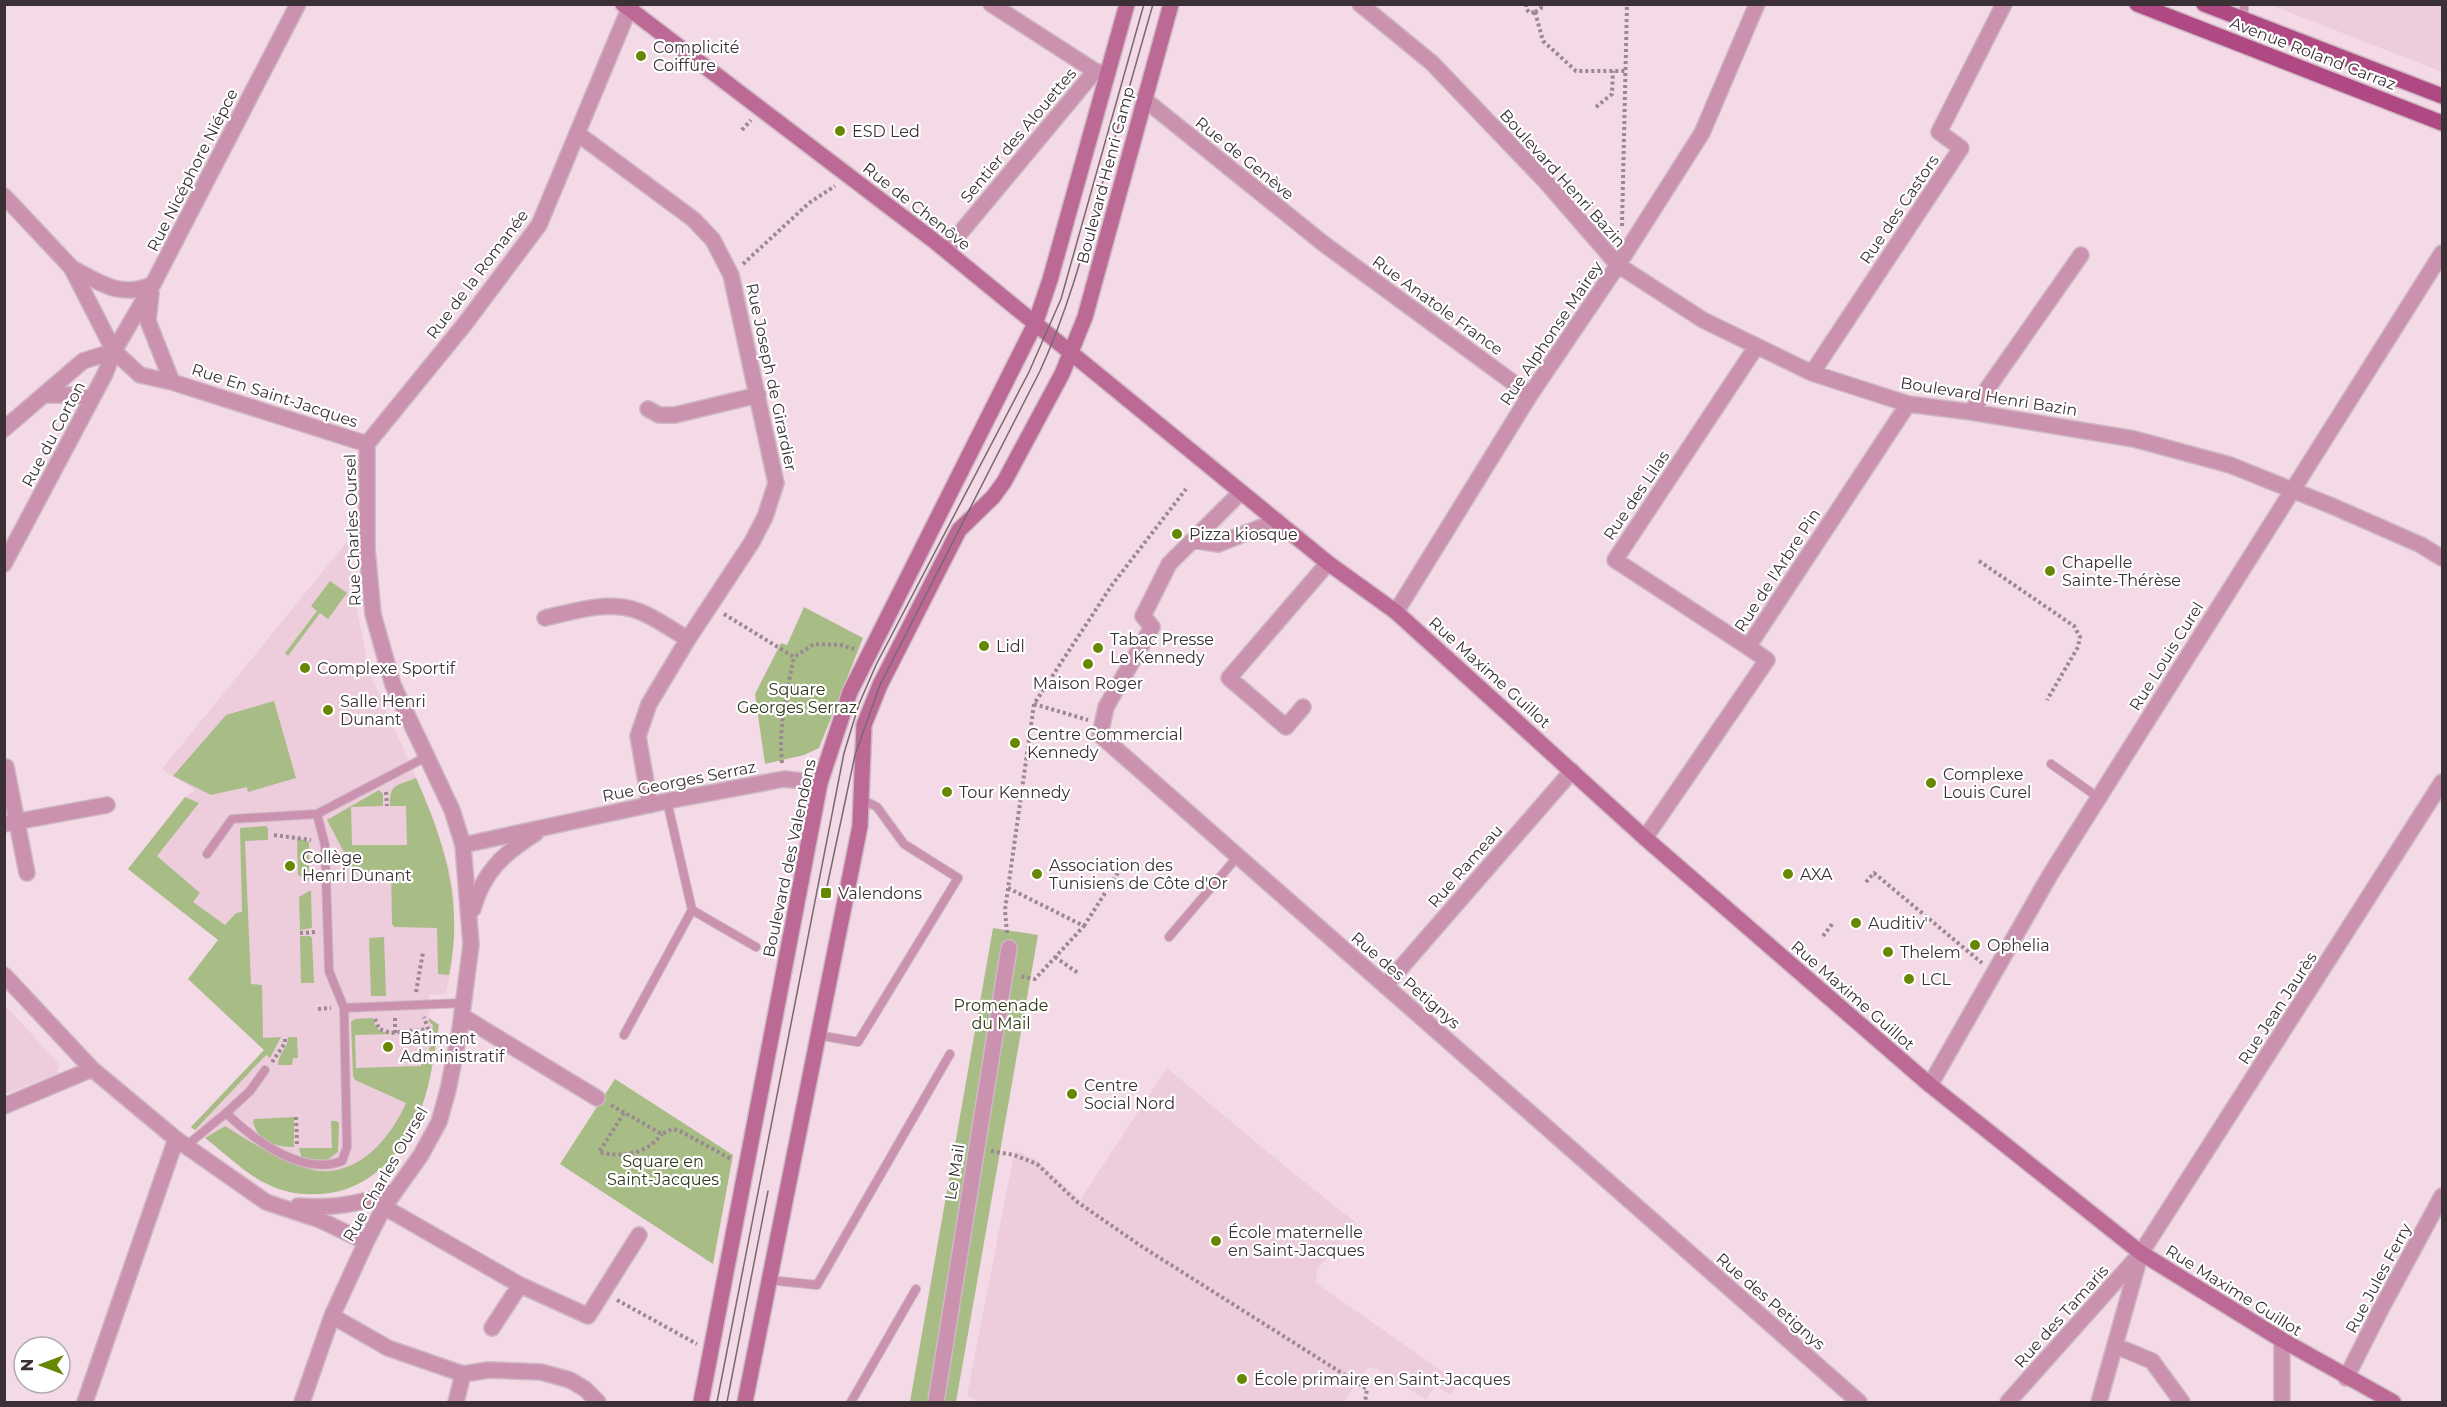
<svg xmlns="http://www.w3.org/2000/svg" width="2447" height="1407" font-family="Montserrat,sans-serif">
<rect width="100%" height="100%" fill="#f3dae6"/>
<path fill="#edcddc" d="M 2271,5 L 2442,5 L 2442,72 Z
M 350,538 L 351,579 L 369,671 L 433,816 L 450,871 L 454,899 L 452,963 L 446,994 L 429,995 L 429,1018 L 439,1025 L 424,1098 L 410,1132 L 390,1160 L 372,1176 L 344,1190 L 312,1194 L 288,1192 L 266,1183 L 252,1175 L 191,1127 L 264,1050 L 188,979 L 218,940 L 128,869 L 185,797 L 195,790 L 162,769 Z
M 5,1005 L 59,1064 L 57,1074 L 5,1094 Z
M 1167,1068 L 1281,1163 L 1356,1223 L 1317,1270 L 1316,1283 L 1459,1383 L 1450,1395 L 1435,1385 L 1426,1400 L 1377,1369 L 1367,1368 L 1344,1402 L 981,1402 L 967,1396 L 1013,1158 L 1016,1151 L 1037,1160 L 1080,1200 Z"/>
<path fill="#a8bc86" d="M 330,581 L 347,593 L 328,619 L 320,613 L 288,656 L 285,653 L 317,611 L 311,606 Z
M 804,607 L 863,638 L 819,748 L 804,755 L 765,764 L 755,694 L 781,643 L 787,645 Z
M 274,701 L 296,778 L 248,792 L 247,787 L 211,795 L 173,776 L 226,715 Z
M 416,778 C 445,844 464,903 449,975 L 438,974 L 437,928 L 394,927 L 392,924 L 391,872 L 355,873 L 327,820 L 379,790 L 383,794 L 383,806 L 351,807 L 352,845 L 407,845 L 406,806 L 390,806 C 389,783 397,786 416,778 Z
M 185,797 L 199,803 L 157,856 L 200,893 L 193,902 L 225,925 L 236,913 L 242,912 L 240,828 L 266,826 L 268,828 L 268,840 L 245,841 L 251,984 L 262,985 L 263,1038 L 281,1037 L 270,1058 L 266,1055 L 195,1130 L 191,1127 L 264,1050 L 188,979 L 218,940 L 128,869 Z
M 297,838 L 309,842 L 309,881 L 298,875 Z
M 309,891 L 311,891 L 312,928 L 300,930 L 299,897 Z
M 993,928 L 1038,935 L 956,1402 L 910,1402 Z
M 300,936 L 310,936 L 312,938 L 314,983 L 301,983 Z
M 384,937 L 386,996 L 371,996 L 369,938 Z
M 373,1018 C 375,1030 381,1032 392,1034 L 355,1035 L 356,1068 L 421,1066 L 421,1060 L 428,1059 L 433,1025 L 429,1022 L 429,1018 L 439,1025 C 435,1049 432,1074 425,1097 C 412,1141 378,1186 330,1193 C 308,1196 287,1194 267,1184 C 244,1173 225,1153 205,1138 L 225,1126 C 249,1141 301,1175 330,1171 C 367,1167 392,1134 406,1103 L 355,1080 L 353,1076 L 351,1022 L 355,1019 Z
M 288,1037 L 297,1037 L 298,1058 L 293,1058 L 292,1065 L 278,1065 C 278,1054 288,1048 288,1037 Z
M 615,1079 L 733,1155 L 713,1264 L 560,1164 Z
M 294,1117 L 294,1147 C 275,1147 258,1141 253,1122 L 254,1119 Z
M 331,1121 L 336,1121 L 339,1123 L 338,1152 L 327,1160 L 302,1159 L 299,1148 L 332,1148 Z"/>
<g fill="none" stroke-linecap="round" stroke-linejoin="round">
<defs>
<path id="lane" d="M 2244,4 L 2244,19
M 2051,764 L 2099,798
M 317,814 L 325,845 L 329,971 L 344,1008
M 207,854 L 232,819 L 317,814 L 426,757
M 692,910 L 756,947
M 1169,937 L 1238,856
M 624,1035 L 692,910 L 667,801
M 817,1035 L 858,1042 L 958,878 L 904,844 L 877,807 L 861,799
M 226,1113 L 250,1091 L 265,1070
M 186,1146 L 226,1113 C 253,1139 302,1177 342,1161 L 347,1147 L 344,1008 L 463,1003
M 769,1280 L 817,1285 L 950,1054
M 851,1402 L 916,1289"/>
<path id="street" d="M 991,4 L 1095,71 L 1103,73
M 1360,4 L 1432,63 L 1547,183 L 1618,265 L 1703,320 L 1812,373 L 1908,404 L 1971,412 L 2134,439 L 2230,465 L 2332,506 L 2421,545 L 2442,558
M 1144,99 L 1324,244 L 1530,395
M 578,134 L 693,219 L 713,240 L 731,275 L 776,483 L 765,517 L 752,542 L 688,639 L 649,704 L 638,736 L 650,805
M 4,196 L 71,267 L 114,351 L 140,375 L 172,382 L 367,444
M 946,250 L 1095,71
M 72,268 C 100,283 122,299 153,284
M 151,293 L 148,321 L 172,382
M 1812,373 L 1961,148 L 1939,132 L 2004,4
M 45,395 L 74,395 L 91,399
M 648,409 L 659,415 L 675,415 L 758,395
M 1971,412 L 2081,255
M 4,429 L 83,361 L 114,351
M 367,444 L 464,325 L 539,225 L 629,9
M 1241,492 L 1169,564 L 1143,616 L 1152,627 L 1106,707 L 1100,735 L 1859,1402
M 1193,540 L 1218,544 L 1277,521
M 4,564 L 105,374 L 114,351 L 153,284 L 298,4
M 1396,612 L 1530,395 L 1618,265 L 1702,133 L 1757,4
M 545,618 C 576,611 607,600 638,611 C 655,617 672,630 688,639
M 1748,647 L 1615,560 L 1756,347
M 1303,707 L 1286,727 L 1229,678 L 1328,563
M 6,767 L 27,873
M 4,824 L 107,805
M 1645,838 L 1767,660 L 1748,647 L 1908,404
M 463,845 L 667,801 L 784,779 L 820,783
M 473,909 C 483,872 504,853 536,833
M 4,975 L 92,1069 L 176,1139 L 266,1202 L 320,1220 L 366,1242
M 1385,986 L 1572,771
M 462,1016 L 597,1098
M 1930,1085 L 2050,875 L 2442,253
M 4,1106 L 92,1069
M 298,1206 C 333,1209 363,1204 395,1191
M 384,1207 L 520,1285 L 588,1316 L 639,1235
M 332,1316 L 388,1348 L 463,1374 L 489,1370 L 541,1372 L 570,1380 L 585,1389 L 598,1402
M 492,1328 L 520,1285
M 2282,1340 L 2282,1402
M 2116,1346 L 2152,1361 L 2182,1402
M 2346,1378 L 2381,1309 L 2442,1196
M 85,1402 L 176,1139
M 302,1402 L 332,1316 L 366,1242 L 384,1207 L 421,1155 L 439,1122 L 448,1090 L 460,1029 L 471,945 L 463,845 L 452,810 L 393,685 L 373,614 L 367,549 L 367,444
M 456,1402 L 463,1374
M 936,1402 L 1009,948
M 2008,1402 L 2141,1253 L 2442,782
M 2099,1402 L 2140,1256"/>
<path id="secondary" d="M 623,4 L 933,240 L 1328,563 L 1396,612 L 1645,838 L 1930,1085 L 2141,1253 L 2282,1340 L 2393,1402
M 701,1402 L 820,783 L 850,692 L 1035,324 L 1050,280 L 1127,4
M 745,1402 L 860,826 L 864,725 L 880,685 L 959,530 L 993,497 L 1004,482 L 1062,374 L 1085,317 L 1171,4"/>
<path id="primary" d="M 2137,4 L 2442,123
M 2204,4 L 2442,96"/>
</defs>
<use href="#lane" stroke="#ceb8c3" stroke-width="10"/>
<use href="#street" stroke="#ceb8c3" stroke-width="18"/>
<use href="#secondary" stroke="#ceb8c3" stroke-width="18"/>
<use href="#primary" stroke="#ceb8c3" stroke-width="18"/>
<path stroke="#9b8991" stroke-width="4" stroke-dasharray="3 3" stroke-linecap="butt" d="M 1526,4 L 1526,9 L 1530,13 L 1535,12
M 1535,12 L 1543,41 L 1576,71 L 1625,71
M 1535,12 L 1541,8 L 1541,4
M 1596,107 L 1612,94 L 1613,71
M 742,130 L 751,120
M 1622,226 L 1627,4
M 743,264 L 809,203 L 835,186
M 1979,561 L 2074,626 L 2080,637 L 2078,647 L 2047,700
M 724,614 L 794,657 L 814,644 L 841,645 L 854,649
M 1034,704 L 1088,720
M 782,763 C 778,728 787,691 794,657
M 386,792 L 387,806
M 274,835 L 311,840
M 1866,882 L 1874,873 L 1982,963
M 1008,888 L 1084,926 L 1035,979 L 1019,976
M 1084,926 L 1121,868
M 300,933 L 317,932
M 1007,933 L 1005,910 L 1034,704 L 1112,585 L 1186,489
M 1823,936 L 1833,923
M 1055,957 L 1078,973
M 416,992 L 423,952
M 318,1009 L 331,1008
M 395,1018 L 395,1034
M 375,1019 L 379,1029 L 391,1033 L 428,1029 L 424,1017
M 272,1062 L 285,1043 L 285,1037
M 611,1105 L 662,1134 L 672,1129 L 680,1131 L 731,1159
M 624,1113 L 599,1152 C 622,1158 647,1154 662,1134
M 296,1117 L 297,1146
M 991,1151 L 1014,1155 L 1037,1164 L 1076,1201 L 1141,1246 L 1367,1389 L 1365,1402
M 617,1300 L 697,1344"/>
<use href="#lane" stroke="#cb92af" stroke-width="8"/>
<use href="#street" stroke="#cb92af" stroke-width="15"/>
<use href="#secondary" stroke="#bc6995" stroke-width="15"/>
<use href="#primary" stroke="#af4883" stroke-width="15"/>
<path stroke="#786971" stroke-width="1.5" d="M 1114,141 L 1153,4
M 825,896 L 855,755 L 880,685 L 1040,371 C 1068,310 1085,246 1103,181
M 717,1402 L 844,753 L 859,704 L 876,665 L 1029,372 L 1061,299 L 1144,4
M 727,1402 L 768,1191"/>
</g>
<g fill="#678702" stroke="#fff" stroke-width="2">
<circle cx="641" cy="56" r="6"/>
<circle cx="840" cy="131" r="6"/>
<circle cx="1177" cy="534" r="6"/>
<circle cx="2050" cy="571" r="6"/>
<circle cx="984" cy="646" r="6"/>
<circle cx="1098" cy="648" r="6"/>
<circle cx="1088" cy="664" r="6"/>
<circle cx="305" cy="668" r="6"/>
<circle cx="328" cy="710" r="6"/>
<circle cx="1015" cy="743" r="6"/>
<circle cx="1931" cy="783" r="6"/>
<circle cx="947" cy="792" r="6"/>
<circle cx="290" cy="866" r="6"/>
<circle cx="1037" cy="874" r="6"/>
<circle cx="1788" cy="874" r="6"/>
<rect x="820" y="887" width="12" height="12" rx="3"/>
<circle cx="1856" cy="923" r="6"/>
<circle cx="1975" cy="945" r="6"/>
<circle cx="1888" cy="952" r="6"/>
<circle cx="1909" cy="979" r="6"/>
<circle cx="388" cy="1047" r="6"/>
<circle cx="1072" cy="1094" r="6"/>
<circle cx="1216" cy="1241" r="6"/>
<circle cx="1242" cy="1379" r="6"/>
</g>
<g text-anchor="middle" stroke-width="4.5" stroke-linejoin="round" paint-order="stroke">
<g font-size="16" fill="#3a3035" stroke="#fff" text-anchor="start">
<text x="653" y="53">Complicité<tspan x="653" dy="18">Coiffure</tspan></text>
<text x="852" y="137">ESD Led</text>
<text x="1189" y="540">Pizza kiosque</text>
<text x="2062" y="568">Chapelle<tspan x="2062" dy="18">Sainte-Thérèse</tspan></text>
<text x="1110" y="645">Tabac Presse<tspan x="1110" dy="18">Le Kennedy</tspan></text>
<text x="996" y="652">Lidl</text>
<text x="317" y="674">Complexe Sportif</text>
<text x="1088" y="689" text-anchor="middle">Maison Roger</text>
<text x="340" y="707">Salle Henri<tspan x="340" dy="18">Dunant</tspan></text>
<text x="1027" y="740">Centre Commercial<tspan x="1027" dy="18">Kennedy</tspan></text>
<text x="1943" y="780">Complexe<tspan x="1943" dy="18">Louis Curel</tspan></text>
<text x="959" y="798">Tour Kennedy</text>
<text x="302" y="863">Collège<tspan x="302" dy="18">Henri Dunant</tspan></text>
<text x="1049" y="871">Association des<tspan x="1049" dy="18">Tunisiens de Côte d'Or</tspan></text>
<text x="1800" y="880">AXA</text>
<text x="838" y="899">Valendons</text>
<text x="1868" y="929">Auditiv'</text>
<text x="1987" y="951">Ophelia</text>
<text x="1900" y="958">Thelem</text>
<text x="1921" y="985">LCL</text>
<text x="400" y="1044">Bâtiment<tspan x="400" dy="18">Administratif</tspan></text>
<text x="1084" y="1091">Centre<tspan x="1084" dy="18">Social Nord</tspan></text>
<text x="1228" y="1238">École maternelle<tspan x="1228" dy="18">en Saint-Jacques</tspan></text>
<text x="1254" y="1385">École primaire en Saint-Jacques</text>
</g>
<g font-size="16" fill="#3a3035" stroke="#fff">
<text transform="translate(2313 53) rotate(21)" y="6">Avenue Roland Carraz</text>
<text transform="translate(1018 135) rotate(-50)" y="6">Sentier des Alouettes</text>
<text transform="translate(1245 158) rotate(39)" y="6">Rue de Genève</text>
<text transform="translate(192 170) rotate(-63)" y="6">Rue Nicéphore Niépce</text>
<text transform="translate(1105 175) rotate(-75)" y="6">Boulevard Henri Camp</text>
<text transform="translate(1563 178) rotate(48)" y="6">Boulevard Henri Bazin</text>
<text transform="translate(917 206) rotate(38)" y="6">Rue de Chenôve</text>
<text transform="translate(1899 209) rotate(-56)" y="6">Rue des Castors</text>
<text transform="translate(477 274) rotate(-53)" y="6">Rue de la Romanée</text>
<text transform="translate(1438 305) rotate(36)" y="6">Rue Anatole France</text>
<text transform="translate(1551 333) rotate(-56)" y="6">Rue Alphonse Mairey</text>
<text transform="translate(772 377) rotate(78)" y="6">Rue Joseph de Girardier</text>
<text transform="translate(275 395) rotate(18)" y="6">Rue En Saint-Jacques</text>
<text transform="translate(1989 396) rotate(9)" y="6">Boulevard Henri Bazin</text>
<text transform="translate(53 434) rotate(-62)" y="6">Rue du Corton</text>
<text transform="translate(1636 495) rotate(-56)" y="6">Rue des Lilas</text>
<text transform="translate(352 530) rotate(-92)" y="6">Rue Charles Oursel</text>
<text transform="translate(1777 570) rotate(-57)" y="6">Rue de l'Arbre Pin</text>
<text transform="translate(2166 656) rotate(-58)" y="6">Rue Louis Curel</text>
<text transform="translate(1490 672) rotate(42)" y="6">Rue Maxime Guillot</text>
<text transform="translate(679 781) rotate(-11)" y="6">Rue Georges Serraz</text>
<text transform="translate(789 858) rotate(-78)" y="6">Boulevard des Valendons</text>
<text transform="translate(1465 866) rotate(-49)" y="6">Rue Rameau</text>
<text transform="translate(1406 980) rotate(41)" y="6">Rue des Petignys</text>
<text transform="translate(1853 995) rotate(41)" y="6">Rue Maxime Guillot</text>
<text transform="translate(2277 1008) rotate(-57)" y="6">Rue Jean Jaurès</text>
<text transform="translate(954 1172) rotate(-81)" y="6">Le Mail</text>
<text transform="translate(385 1174) rotate(-60)" y="6">Rue Charles Oursel</text>
<text transform="translate(2378 1278) rotate(-62)" y="6">Rue Jules Ferry</text>
<text transform="translate(2234 1290) rotate(32)" y="6">Rue Maxime Guillot</text>
<text transform="translate(1771 1301) rotate(41)" y="6">Rue des Petignys</text>
<text transform="translate(2061 1316) rotate(-48)" y="6">Rue des Tamaris</text>
</g>
<g font-size="16" fill="#2d3916" stroke="#fff">
<text x="797" y="695">Square<tspan x="797" dy="18">Georges Serraz</tspan></text>
<text x="1001" y="1011">Promenade<tspan x="1001" dy="18">du Mail</tspan></text>
<text x="663" y="1167">Square en<tspan x="663" dy="18">Saint-Jacques</tspan></text>
</g>
</g>
<rect width="2447" height="1407" fill="none" stroke="#3a3035" stroke-width="12"/>
<g transform="translate(42 1365) rotate(270)"><circle r="28" fill="#ffffff" stroke="#b0acae" stroke-width="1.5"/>
<path d="M0-4.5L10 22L0 15L-10 22Z" fill="#678702"/>
<text y="-9" font-size="16" font-weight="bold" text-anchor="middle" fill="#3a3035">N</text>
</g>
</svg>
